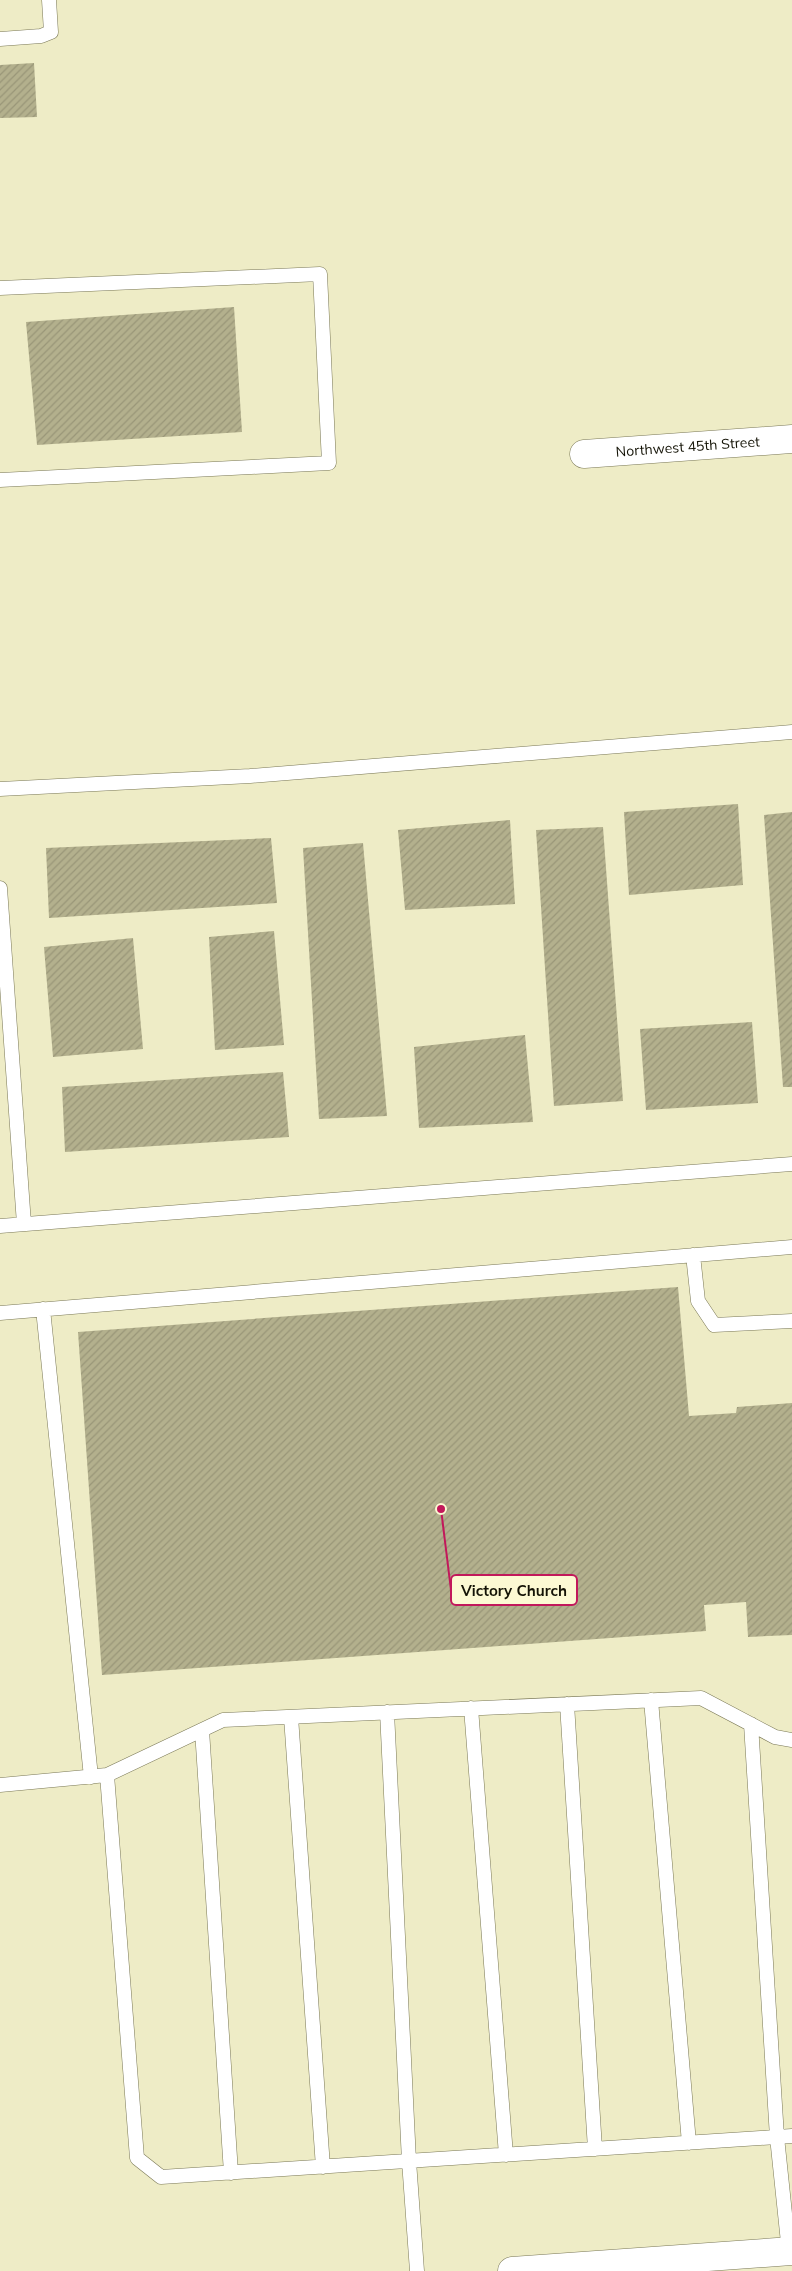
<svg xmlns="http://www.w3.org/2000/svg" width="792" height="2271" font-family="Mulish,sans-serif">
<defs>
<pattern id="building-hatch" width="6" height="6" patternUnits="userSpaceOnUse" patternTransform="scale(1.25)"><rect width="6" height="6" fill="#b3b08d"/><path d="M-1 1l2-2M0 6l6-6M5 7l2-2" fill="none" stroke="#999678"/></pattern>
</defs>
<rect width="100%" height="100%" fill="#eeecc6"/>
<path fill="url(#building-hatch)" d="M 34,63 L 37,117 L 0,118 L 0,65 Z
M 234,307 L 242,432 L 37,445 L 26,322 Z
M 738,804 L 743,885 L 629,895 L 624,812 Z
M 792,812 L 792,1087 L 783,1087 L 764,815 Z
M 510,820 L 515,904 L 405,910 L 398,830 Z
M 603,827 L 623,1101 L 554,1106 L 536,830 Z
M 271,838 L 277,903 L 49,918 L 46,848 Z
M 363,843 L 387,1116 L 319,1119 L 303,848 Z
M 274,931 L 284,1045 L 215,1050 L 209,937 Z
M 133,938 L 143,1049 L 53,1057 L 44,947 Z
M 752,1022 L 758,1103 L 646,1110 L 640,1029 Z
M 525,1035 L 533,1122 L 419,1128 L 414,1047 Z
M 283,1072 L 289,1137 L 65,1152 L 62,1087 Z
M 678,1287 L 689,1416 L 736,1413 L 737,1407 L 792,1403 L 792,1635 L 748,1637 L 746,1602 L 704,1605 L 706,1631 L 102,1675 L 78,1332 Z"/>
<g fill="none" stroke-linecap="round" stroke-linejoin="round">
<defs>
<path id="service" d="M 0,39 L 41,36 L 51,32 L 49,0
M 0,288 L 320,274 L 329,463 L 0,480
M 0,789 L 250,776 L 792,732
M 0,888 L 24,1224
M 0,1226 L 792,1164
M 693,1255 L 698,1301 L 714,1325 L 792,1321
M 43,1309 L 91,1777
M 0,1313 L 792,1247
M 651,1700 L 689,2143
M 567,1704 L 595,2149
M 471,1708 L 506,2155
M 387,1712 L 409,2161 L 417,2271
M 291,1717 L 323,2167
M 751,1724 L 777,2137 L 789,2252
M 202,1730 L 231,2173
M 107,1775 L 137,2158 L 161,2177 L 792,2136
M 0,1785 L 107,1775 L 223,1720 L 701,1698 L 775,1737 L 792,1740"/>
<g id="minor">
<path id="s1" d="M 584,454 L 792,439"/>
<path d="M 512,2271 L 792,2251"/>
</g>
</defs>
<use href="#service" stroke="#7a7856" stroke-width="15"/>
<use href="#minor" stroke="#7a7856" stroke-width="29"/>
<use href="#service" stroke="#fff" stroke-width="14"/>
<use href="#minor" stroke="#fff" stroke-width="28"/>
</g>
<g text-anchor="middle" stroke-width="4" stroke-linejoin="round" paint-order="stroke">
<g font-size="14" fill="#141306" stroke="#fcf9d3">
<text dy="5" stroke="none"><textPath href="#s1" startOffset="104">Northwest 45th Street</textPath></text>
</g>
</g>
<path fill="none" stroke="#c2185b" stroke-width="2" d="M441 1509L451 1590"/>
<circle fill="#c2185b" stroke="#fcf9d3" stroke-width="2" cx="441" cy="1509" r="5"/>
<rect fill="#fcf9d3" stroke="#c2185b" stroke-width="2" x="451" y="1575" width="126" height="30" rx="5"/>
<g font-size="15" text-anchor="middle" font-weight="bold" fill="#141306">
<text x="514" y="1596">Victory Church</text>
</g>
</svg>
